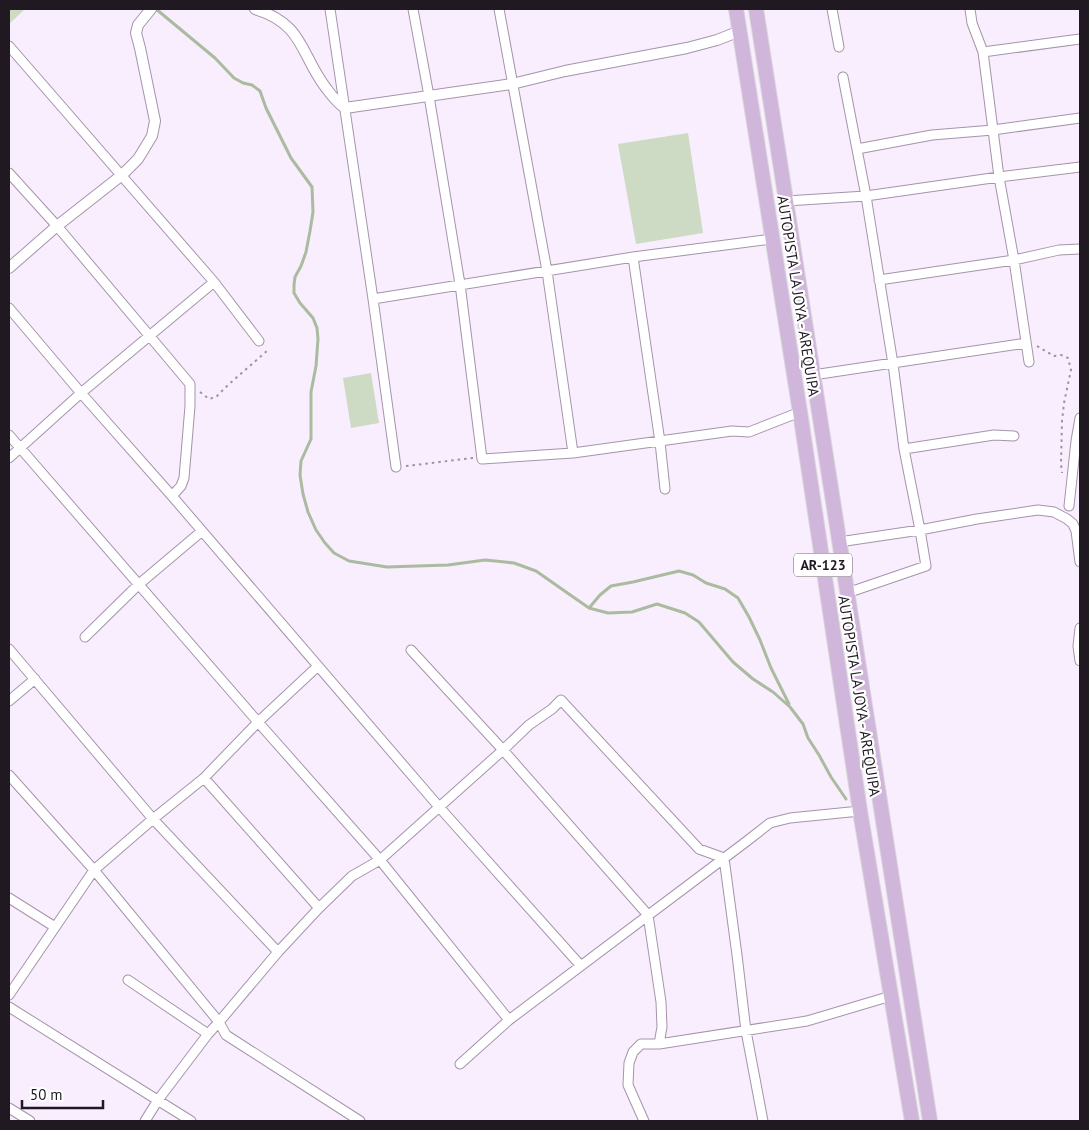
<svg xmlns="http://www.w3.org/2000/svg" width="1089" height="1130" font-family="'PT Sans',sans-serif">
<rect width="100%" height="100%" fill="#f9eefd"/>
<path fill="#cddac4" d="M 9,9 L 25,9 L 9,24 Z
M 688,133 L 703,233 L 636,244 L 618,144 Z
M 371,373 L 379,423 L 351,428 L 343,378 Z"/>
<g fill="none" stroke-linecap="round" stroke-linejoin="round">
<path stroke="#aabb9f" stroke-width="3" d="M 156,9 L 215,58 L 234,78 L 243,83 L 252,85 L 260,91 L 266,108 L 291,158 L 312,187 L 313,212 L 310,231 L 306,252 L 301,266 L 295,277 L 294,285 L 294,293 L 300,303 L 313,318 L 317,328 L 318,339 L 316,366 L 311,392 L 311,439 L 301,461 L 300,475 L 303,494 L 308,512 L 316,530 L 325,543 L 334,553 L 349,561 L 387,567 L 448,565 L 485,560 L 514,563 L 536,571 L 589,608 L 608,613 L 632,612 L 657,604 L 685,613 L 699,622 L 733,662 L 753,679 L 773,692 L 790,707 L 803,724 L 808,738 L 819,755 L 831,777 L 846,799
M 589,608 L 600,595 L 611,586 L 633,582 L 679,571 L 693,575 L 706,583 L 725,589 L 738,598 L 749,617 L 760,640 L 771,668 L 789,704"/>
<defs>
<path id="minor" d="M 330,9 L 373,299 L 396,467
M 413,9 L 429,96 L 460,284 L 482,459 L 573,453 L 732,431 L 749,432 L 800,412
M 499,9 L 547,271 L 573,453
M 832,9 L 839,47
M 970,9 L 972,23 L 983,52 L 999,177 L 1014,260 L 1029,362
M 9,46 L 214,282 L 259,341
M 983,52 L 1080,39
M 843,77 L 866,196 L 893,364 L 904,449 L 920,530 L 926,566 L 847,593
M 857,149 L 932,135 L 993,130 L 1080,118
M 9,173 L 57,226 L 190,384 L 190,406 L 184,478 L 181,486 L 172,496
M 786,201 L 866,196 L 999,177 L 1080,167
M 633,257 L 660,442 L 665,489
M 879,280 L 1014,260 L 1059,250 L 1080,249
M 373,299 L 633,257 L 772,239
M 9,308 L 81,393 L 172,496 L 440,808 L 581,966
M 813,375 L 1026,343
M 9,435 L 258,722 L 380,860 L 509,1020
M 904,449 L 994,435 L 1014,436
M 9,458 L 81,393 L 214,282
M 1069,506 L 1076,441 L 1080,418
M 839,542 L 920,530 L 977,519 L 1038,510 L 1054,512 L 1067,519 L 1073,524 L 1076,531 L 1080,562
M 1080,628 L 1078,646 L 1080,661
M 85,637 L 138,585 L 202,531
M 9,649 L 153,819 L 278,952
M 411,650 L 503,750 L 648,915 L 661,1002 L 662,1027 L 659,1044 L 641,1044 L 633,1052 L 629,1063 L 628,1085 L 644,1121
M 9,701 L 35,679
M 9,775 L 94,870 L 219,1022 L 226,1035 L 360,1121
M 204,778 L 319,908
M 9,898 L 55,927
M 128,980 L 208,1034
M 9,995 L 94,870 L 153,819 L 204,778 L 258,722 L 318,666
M 9,1007 L 191,1121
M 659,1044 L 807,1021 L 891,996
M 460,1064 L 509,1020 L 747,841 L 770,823 L 790,818 L 860,811
M 9,1108 L 30,1121
M 145,1121 L 158,1100 L 208,1034 L 219,1022 L 278,952 L 319,908 L 352,876 L 380,860 L 503,750 L 529,725 L 552,709 L 561,700 L 699,849 L 724,858 L 737,955 L 746,1031 L 763,1121"/>
<path id="tertiary" d="M 255,9 C 304,24 300,54 326,88 C 332,96 337,103 345,108 L 512,84 L 565,71 L 687,48 L 717,40 L 740,31
M 9,268 L 57,226 L 122,175 L 138,159 L 152,136 L 155,121 L 140,48 L 136,33 L 138,25 L 151,9"/>
<path id="primary" d="M 736,9 L 800,412 L 860,811 L 912,1121
M 756,9 L 930,1121"/>
</defs>
<use href="#minor" stroke="#a594ab" stroke-width="11"/>
<use href="#tertiary" stroke="#a594ab" stroke-width="12"/>
<use href="#primary" stroke="#d7d6d7" stroke-width="16"/>
<path stroke="#9c93a0" stroke-width="2" stroke-dasharray="2.5 4" stroke-linecap="butt" d="M 1037,346 L 1054,356 L 1061,355 L 1068,358 L 1071,370 L 1064,403 L 1062,421 L 1061,464 L 1062,473
M 200,392 L 209,399 L 216,397 L 228,385 L 268,350
M 406,466 L 473,458"/>
<use href="#minor" stroke="#fff" stroke-width="9"/>
<use href="#tertiary" stroke="#fff" stroke-width="10"/>
<use href="#primary" stroke="#d1b6dc" stroke-width="14"/>
</g>
<g text-anchor="middle" stroke-width="4.5" stroke-linejoin="round" paint-order="stroke">
<rect fill="#fff" stroke="#635e64" stroke-width="1" x="794" y="553.5" width="58" height="23" rx="4"/>
<g font-size="14" font-weight="bold" fill="#201922">
<text x="823" y="570">AR-123</text>
</g>
<g font-size="15" fill="#201922" stroke="#fff">
<text transform="translate(798 296) rotate(81)" y="5">AUTOPISTA LA JOYA - AREQUIPA</text>
<text transform="translate(859 696) rotate(81)" y="5">AUTOPISTA LA JOYA - AREQUIPA</text>
</g>
</g>
<rect width="1089" height="1130" fill="none" stroke="#201922" stroke-width="20"/>
<path d="M22 1100v8h81v-8" fill="none" stroke="#201922" stroke-width="2.5"/>
<text x="30" y="1100" font-size="15" fill="#201922" stroke="#ffffff" stroke-width="4" paint-order="stroke">50 m</text>
</svg>
